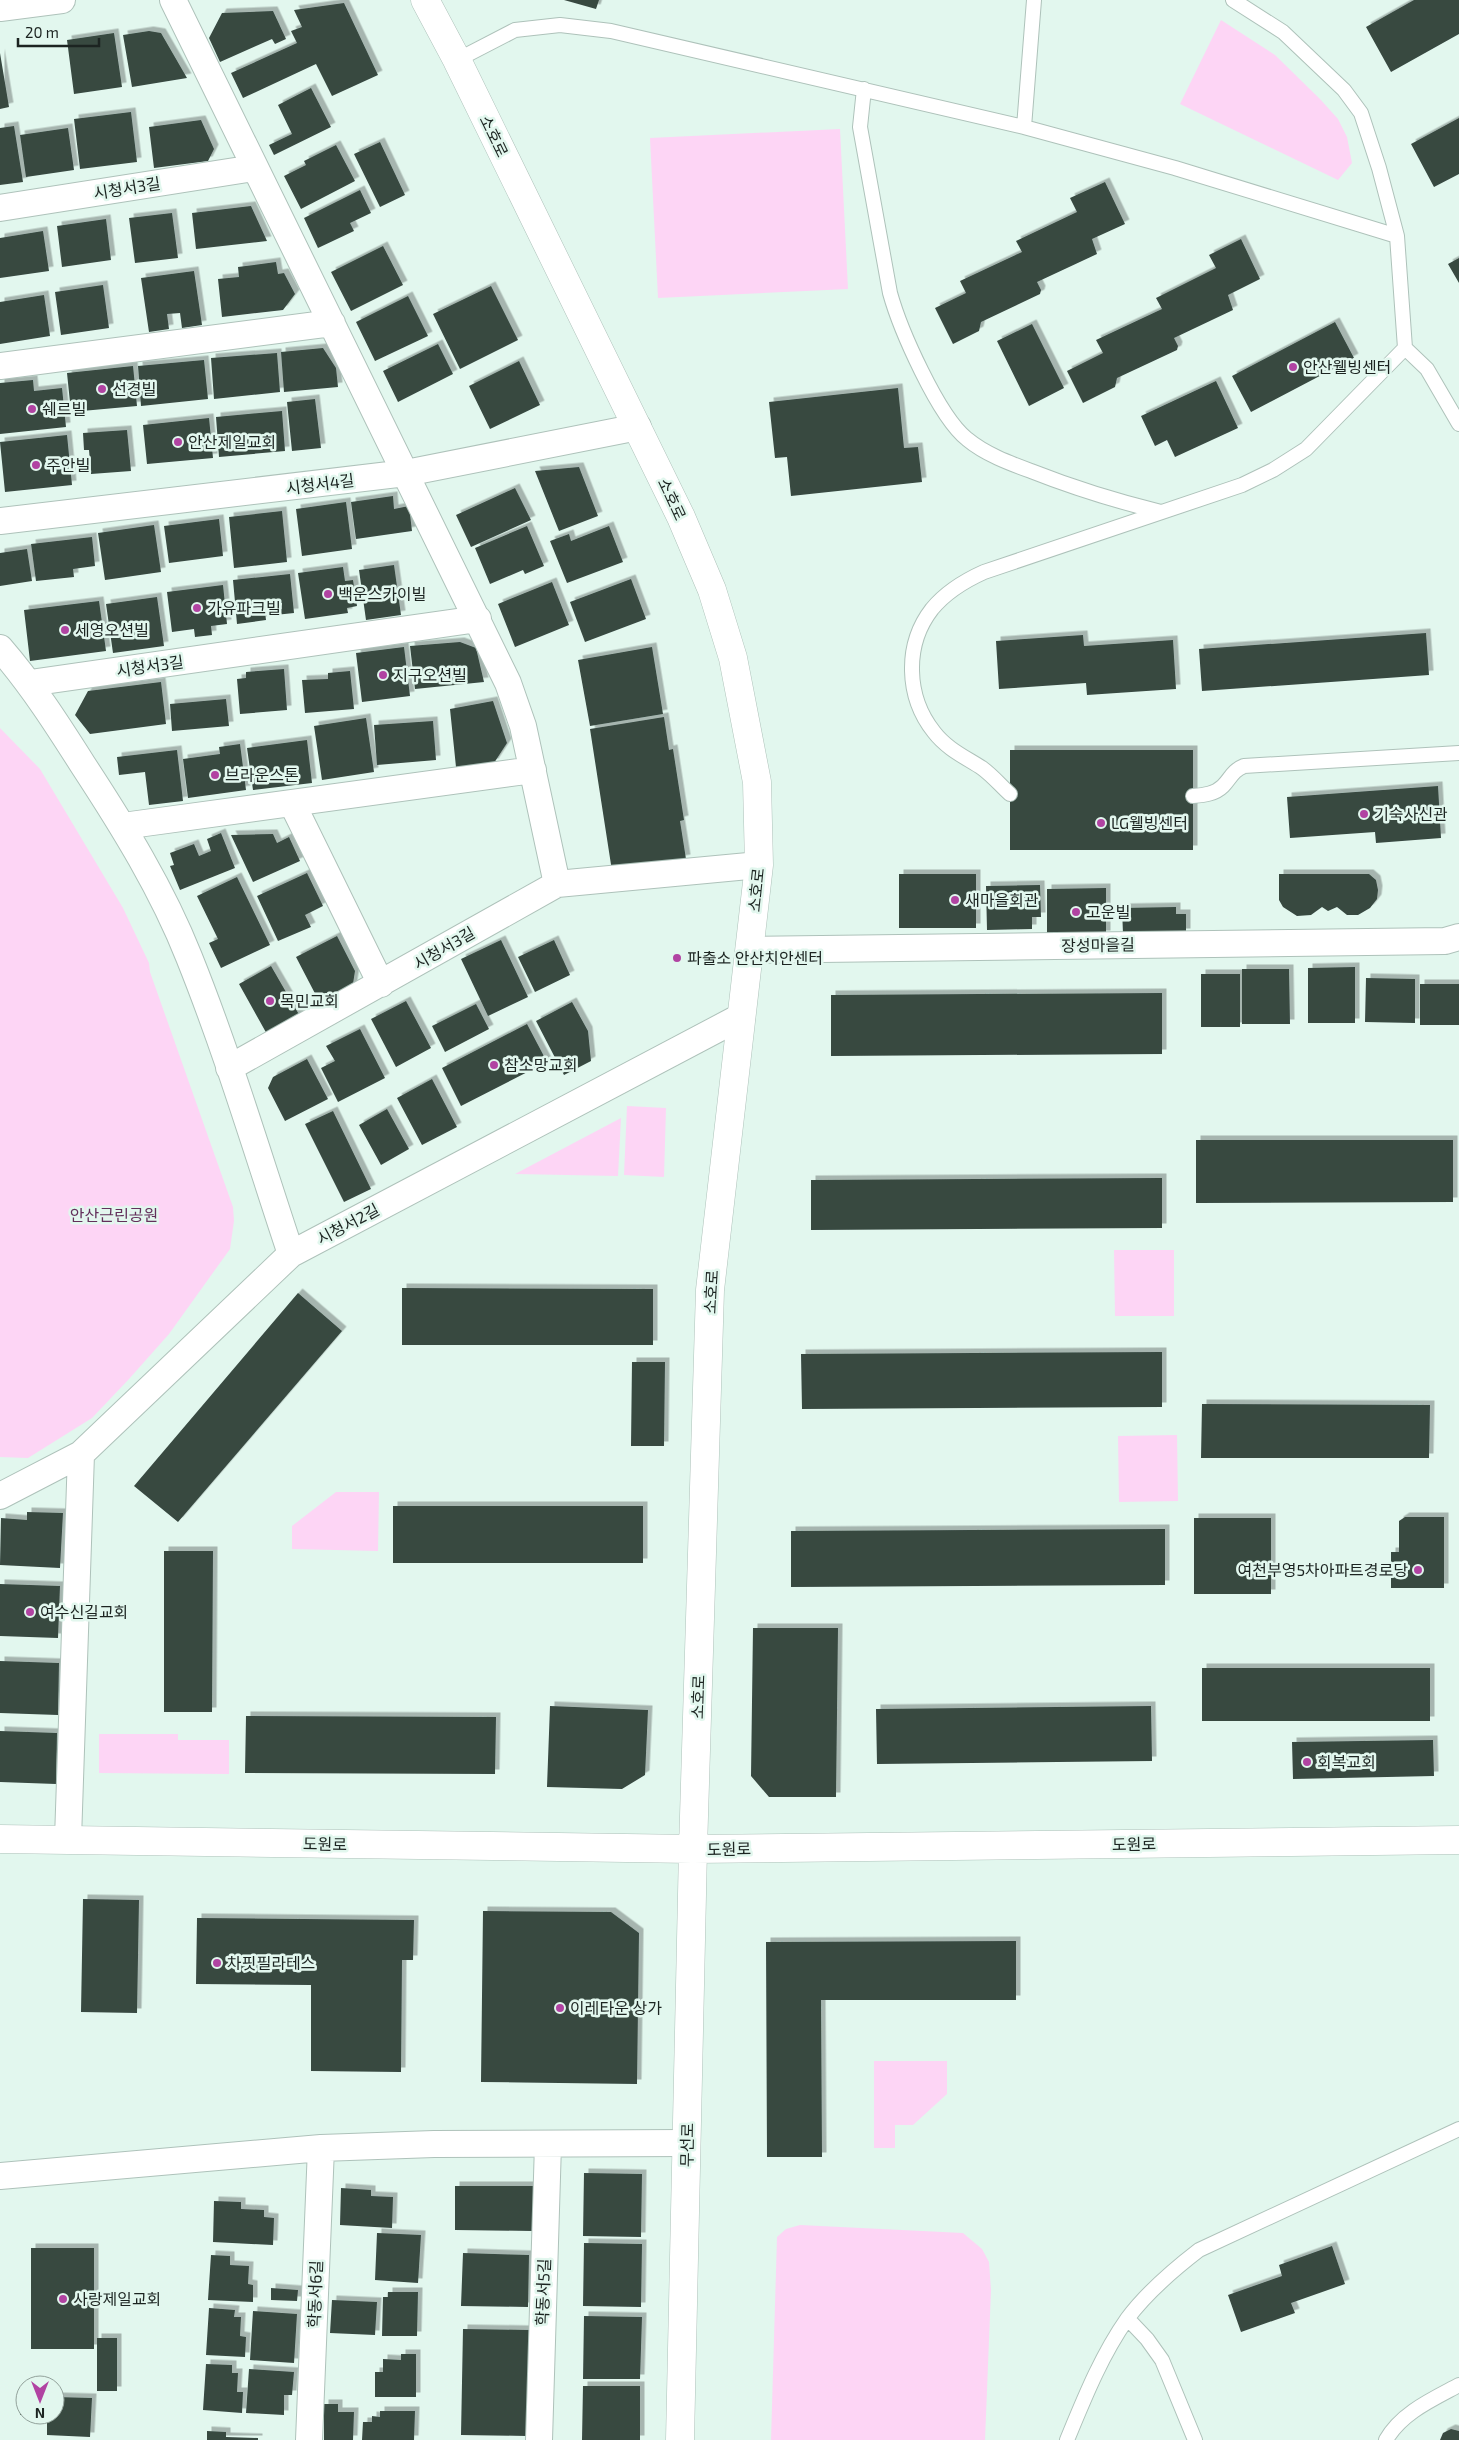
<svg xmlns="http://www.w3.org/2000/svg" width="1459" height="2440" font-family="'Exo 2','Noto Sans KR',sans-serif">
<defs>
<filter id="shadow"><feDropShadow dx="4.5" dy="-4.5" stdDeviation="0" flood-color="#0004"/></filter>
</defs>
<rect width="100%" height="100%" fill="#e2f7ee"/>
<path fill="#fdd5f5" d="M 1221,20 L 1275,55 L 1320,99 L 1338,119 L 1347,137 L 1352,163 L 1338,180 L 1180,104 Z
M 840,129 L 848,289 L 658,298 L 650,138 Z
M 0,728 L 40,769 L 123,908 L 149,963 L 150,972 L 233,1207 L 234,1221 L 230,1249 L 169,1334 L 129,1379 L 92,1418 L 28,1458 L 0,1457 Z
M 627,1106 L 666,1108 L 664,1177 L 624,1175 Z
M 621,1118 L 618,1176 L 515,1174 Z
M 1114,1250 L 1174,1250 L 1174,1316 L 1115,1316 Z
M 1177,1435 L 1178,1501 L 1119,1502 L 1118,1436 Z
M 336,1492 L 379,1492 L 378,1551 L 292,1549 L 292,1526 Z
M 99,1734 L 178,1734 L 178,1740 L 229,1740 L 229,1774 L 99,1773 Z
M 874,2061 L 947,2061 L 947,2094 L 913,2125 L 895,2125 L 895,2148 L 874,2148 Z
M 800,2225 L 963,2233 L 982,2249 L 989,2262 L 991,2290 L 985,2440 L 771,2440 L 777,2237 L 786,2229 Z"/>
<path fill="#374841" filter="url(#shadow)" d="M 564,0 L 599,0 L 596,9 Z
M 1414,0 L 1459,0 L 1459,34 L 1391,72 L 1366,27 Z
M 344,3 L 378,75 L 332,96 L 316,64 L 243,98 L 231,73 L 297,43 L 291,31 L 302,27 L 294,10 Z
M 273,11 L 286,39 L 275,44 L 272,39 L 220,62 L 209,38 L 222,13 Z
M 149,31 L 161,33 L 187,78 L 132,87 L 123,35 Z
M 114,33 L 122,87 L 74,94 L 67,40 Z
M 0,53 L 9,107 L 0,109 Z
M 311,88 L 331,127 L 274,155 L 269,145 L 292,134 L 278,105 Z
M 131,112 L 137,162 L 80,169 L 74,119 Z
M 1459,118 L 1459,174 L 1434,187 L 1411,144 Z
M 201,120 L 214,149 L 208,161 L 154,168 L 149,127 Z
M 14,126 L 23,182 L 0,185 L 0,128 Z
M 68,128 L 74,170 L 26,177 L 20,135 Z
M 380,142 L 405,195 L 380,207 L 354,154 Z
M 336,145 L 355,181 L 301,209 L 284,176 L 306,165 L 304,161 Z
M 1105,182 L 1125,224 L 1092,239 L 1097,254 L 1037,282 L 1041,290 L 1040,294 L 981,322 L 979,331 L 953,344 L 935,308 L 966,293 L 960,281 L 1022,252 L 1016,241 L 1077,212 L 1070,198 Z
M 360,190 L 371,213 L 350,223 L 354,231 L 318,248 L 304,218 Z
M 251,206 L 267,241 L 196,249 L 192,213 Z
M 172,213 L 178,258 L 135,263 L 129,218 Z
M 106,219 L 111,260 L 62,267 L 57,226 Z
M 43,231 L 49,271 L 0,278 L 0,238 Z
M 1241,239 L 1260,279 L 1228,295 L 1233,310 L 1174,338 L 1178,346 L 1177,350 L 1117,378 L 1115,387 L 1083,403 L 1067,371 L 1103,353 L 1096,340 L 1162,309 L 1156,298 L 1216,268 L 1209,255 Z
M 383,246 L 403,285 L 351,311 L 331,272 Z
M 1459,258 L 1459,283 L 1448,264 Z
M 276,262 L 278,274 L 284,273 L 295,294 L 283,310 L 222,317 L 218,279 L 239,277 L 238,267 Z
M 194,271 L 202,325 L 182,328 L 180,313 L 167,314 L 169,329 L 149,332 L 141,278 Z
M 103,285 L 109,328 L 61,335 L 55,292 Z
M 491,286 L 518,340 L 460,369 L 433,314 Z
M 44,295 L 50,336 L 0,344 L 0,302 Z
M 408,296 L 428,336 L 375,361 L 356,322 Z
M 1335,322 L 1354,358 L 1251,412 L 1232,376 Z
M 1032,324 L 1064,388 L 1029,406 L 997,341 Z
M 438,344 L 453,374 L 398,402 L 383,371 Z
M 323,348 L 336,368 L 338,387 L 284,392 L 281,352 Z
M 277,353 L 280,392 L 214,399 L 211,358 Z
M 204,360 L 208,399 L 141,406 L 138,366 Z
M 519,361 L 540,405 L 490,429 L 469,386 Z
M 133,366 L 137,406 L 71,412 L 67,373 Z
M 33,380 L 34,391 L 62,388 L 66,427 L 0,434 L 0,383 Z
M 1216,381 L 1238,428 L 1175,457 L 1167,440 L 1155,446 L 1141,416 Z
M 898,388 L 904,448 L 918,447 L 922,482 L 791,496 L 787,457 L 775,458 L 769,402 Z
M 315,399 L 321,448 L 292,451 L 287,402 Z
M 282,411 L 285,451 L 219,457 L 216,417 Z
M 209,418 L 213,458 L 147,464 L 143,425 Z
M 127,430 L 131,471 L 91,474 L 89,450 L 84,450 L 83,433 Z
M 67,435 L 72,485 L 5,492 L 0,442 Z
M 579,467 L 598,516 L 559,531 L 535,471 Z
M 515,488 L 531,520 L 471,547 L 456,515 Z
M 393,496 L 394,509 L 409,506 L 412,531 L 356,539 L 351,502 Z
M 346,502 L 352,549 L 302,556 L 296,509 Z
M 282,511 L 287,562 L 234,568 L 229,517 Z
M 219,519 L 223,556 L 169,563 L 164,526 Z
M 154,525 L 161,572 L 105,580 L 98,533 Z
M 527,526 L 544,566 L 525,574 L 523,570 L 490,584 L 475,548 Z
M 609,526 L 623,562 L 567,583 L 550,541 L 569,534 L 571,541 Z
M 92,537 L 95,566 L 73,569 L 74,577 L 36,581 L 31,544 Z
M 27,549 L 32,581 L 0,586 L 0,553 Z
M 394,565 L 401,615 L 366,620 L 359,570 Z
M 343,567 L 345,581 L 353,580 L 357,606 L 347,608 L 348,613 L 305,619 L 298,573 Z
M 290,574 L 294,613 L 275,615 L 274,610 L 282,609 L 282,603 L 264,604 L 266,620 L 237,624 L 233,580 Z
M 631,579 L 646,619 L 585,642 L 570,602 Z
M 552,582 L 569,625 L 515,647 L 498,604 Z
M 223,585 L 227,624 L 211,626 L 212,635 L 195,637 L 194,629 L 172,632 L 167,592 Z
M 157,597 L 164,646 L 113,653 L 106,604 Z
M 99,601 L 106,651 L 30,661 L 24,610 Z
M 1426,633 L 1429,675 L 1202,691 L 1199,649 Z
M 1083,635 L 1084,646 L 1173,640 L 1176,689 L 1087,695 L 1086,683 L 999,689 L 996,641 Z
M 460,642 L 476,648 L 484,682 L 415,689 L 410,646 Z
M 404,647 L 410,696 L 362,702 L 356,653 Z
M 652,647 L 663,714 L 590,726 L 578,660 Z
M 284,669 L 287,710 L 240,714 L 237,679 L 246,678 L 246,672 Z
M 350,671 L 354,709 L 305,713 L 302,680 L 328,679 L 328,673 Z
M 161,682 L 166,724 L 90,734 L 75,715 L 88,691 Z
M 226,699 L 229,726 L 172,731 L 170,704 Z
M 493,701 L 507,743 L 494,763 L 456,767 L 450,709 Z
M 664,717 L 669,750 L 673,749 L 684,820 L 680,821 L 686,859 L 612,871 L 590,729 Z
M 366,718 L 374,772 L 322,780 L 314,726 Z
M 433,721 L 436,760 L 377,765 L 374,725 Z
M 307,740 L 312,783 L 253,790 L 247,748 Z
M 240,744 L 246,790 L 188,798 L 183,759 L 220,754 L 219,747 Z
M 177,750 L 183,801 L 149,805 L 145,772 L 119,775 L 117,757 Z
M 1010,750 L 1193,750 L 1193,850 L 1010,850 Z
M 1438,786 L 1441,838 L 1376,843 L 1375,832 L 1290,838 L 1287,797 Z
M 221,833 L 235,868 L 180,890 L 170,866 L 174,865 L 170,853 L 194,844 L 199,856 L 211,851 L 207,839 Z
M 273,834 L 277,843 L 289,837 L 300,861 L 253,882 L 231,835 Z
M 307,873 L 323,906 L 305,915 L 311,927 L 278,941 L 257,896 Z
M 899,874 L 976,874 L 976,928 L 899,928 Z
M 1279,874 L 1369,874 L 1376,880 L 1378,890 L 1377,899 L 1370,908 L 1358,915 L 1347,915 L 1337,907 L 1328,911 L 1322,907 L 1311,915 L 1297,916 L 1283,907 L 1279,900 Z
M 237,877 L 270,945 L 221,968 L 209,943 L 218,939 L 197,896 Z
M 1040,885 L 1041,917 L 1032,917 L 1032,929 L 987,930 L 986,886 Z
M 1106,888 L 1106,935 L 1047,935 L 1047,889 Z
M 1176,907 L 1176,914 L 1186,914 L 1186,933 L 1123,934 L 1122,908 Z
M 337,936 L 355,971 L 352,990 L 321,1005 L 296,957 Z
M 501,940 L 528,997 L 488,1016 L 461,959 Z
M 554,940 L 570,975 L 535,992 L 518,957 Z
M 271,966 L 301,1018 L 268,1036 L 239,984 Z
M 1355,967 L 1355,1023 L 1308,1023 L 1308,968 Z
M 1242,969 L 1289,969 L 1290,1024 L 1242,1024 Z
M 1201,974 L 1240,974 L 1240,1027 L 1201,1027 Z
M 1366,978 L 1415,979 L 1415,1023 L 1365,1022 Z
M 1420,984 L 1459,984 L 1459,1025 L 1420,1025 Z
M 1162,993 L 1162,1054 L 831,1056 L 831,995 Z
M 406,1001 L 431,1048 L 396,1067 L 371,1019 Z
M 572,1002 L 588,1031 L 591,1061 L 564,1075 L 536,1021 Z
M 476,1004 L 489,1029 L 445,1052 L 432,1026 Z
M 527,1024 L 547,1062 L 461,1106 L 442,1068 Z
M 360,1029 L 385,1078 L 338,1102 L 321,1068 L 335,1061 L 326,1046 Z
M 307,1059 L 328,1099 L 285,1121 L 268,1088 L 273,1077 Z
M 432,1079 L 457,1127 L 422,1145 L 397,1098 Z
M 387,1109 L 409,1149 L 381,1165 L 359,1125 Z
M 333,1111 L 371,1189 L 344,1202 L 305,1124 Z
M 1196,1140 L 1453,1140 L 1453,1202 L 1196,1203 Z
M 1162,1178 L 1162,1228 L 811,1230 L 811,1180 Z
M 402,1288 L 653,1289 L 653,1345 L 402,1345 Z
M 298,1293 L 342,1331 L 178,1522 L 134,1486 Z
M 1162,1352 L 1162,1407 L 802,1409 L 801,1354 Z
M 632,1362 L 665,1362 L 664,1446 L 631,1446 Z
M 1202,1404 L 1430,1405 L 1429,1458 L 1201,1458 Z
M 393,1506 L 643,1506 L 643,1563 L 393,1563 Z
M 27,1512 L 63,1513 L 60,1568 L 0,1565 L 1,1518 L 27,1520 Z
M 1405,1517 L 1444,1517 L 1444,1588 L 1391,1588 L 1391,1552 L 1399,1552 L 1399,1521 Z
M 1194,1518 L 1271,1518 L 1271,1594 L 1194,1594 Z
M 1165,1529 L 1165,1585 L 791,1587 L 791,1531 Z
M 164,1551 L 213,1551 L 212,1712 L 164,1712 Z
M 0,1584 L 60,1586 L 58,1638 L 0,1636 Z
M 753,1628 L 838,1628 L 836,1797 L 769,1797 L 751,1776 Z
M 0,1661 L 59,1663 L 58,1715 L 0,1713 Z
M 1202,1668 L 1430,1668 L 1430,1721 L 1202,1721 Z
M 550,1706 L 648,1710 L 645,1775 L 622,1789 L 547,1787 Z
M 1151,1706 L 1152,1761 L 877,1764 L 876,1709 Z
M 246,1716 L 496,1717 L 495,1774 L 245,1773 Z
M 0,1731 L 57,1733 L 56,1784 L 0,1782 Z
M 1433,1740 L 1434,1776 L 1293,1779 L 1292,1742 Z
M 83,1899 L 139,1900 L 137,2013 L 81,2012 Z
M 483,1911 L 611,1912 L 639,1933 L 637,2084 L 481,2082 Z
M 197,1918 L 414,1920 L 413,1960 L 402,1960 L 401,2072 L 311,2071 L 311,1985 L 196,1984 Z
M 1016,1941 L 1016,2000 L 821,2000 L 822,2157 L 767,2157 L 766,1942 Z
M 584,2173 L 642,2174 L 641,2237 L 583,2236 Z
M 455,2186 L 533,2186 L 533,2231 L 455,2230 Z
M 341,2188 L 371,2190 L 371,2196 L 393,2197 L 392,2228 L 340,2225 Z
M 214,2201 L 241,2202 L 241,2209 L 264,2210 L 264,2217 L 274,2218 L 273,2245 L 213,2242 Z
M 377,2233 L 421,2235 L 418,2283 L 375,2280 Z
M 584,2243 L 642,2244 L 641,2307 L 583,2306 Z
M 1332,2246 L 1345,2284 L 1291,2303 L 1295,2313 L 1241,2332 L 1228,2295 L 1282,2276 L 1279,2265 Z
M 31,2248 L 94,2248 L 94,2349 L 31,2349 Z
M 463,2253 L 529,2255 L 528,2307 L 461,2306 Z
M 211,2255 L 230,2256 L 230,2265 L 249,2266 L 248,2284 L 253,2285 L 253,2302 L 208,2300 Z
M 271,2288 L 298,2290 L 297,2301 L 271,2300 Z
M 388,2292 L 418,2292 L 417,2336 L 382,2336 L 383,2297 L 388,2297 Z
M 332,2300 L 377,2302 L 375,2335 L 330,2333 Z
M 209,2308 L 235,2310 L 234,2317 L 241,2317 L 240,2336 L 246,2337 L 245,2357 L 206,2355 Z
M 253,2311 L 297,2314 L 294,2363 L 250,2360 Z
M 584,2316 L 642,2317 L 640,2379 L 583,2379 Z
M 463,2329 L 529,2330 L 527,2436 L 461,2435 Z
M 97,2338 L 117,2338 L 117,2391 L 97,2391 Z
M 401,2354 L 416,2354 L 416,2397 L 375,2397 L 375,2372 L 383,2372 L 383,2359 L 401,2360 Z
M 206,2364 L 232,2365 L 232,2373 L 238,2373 L 237,2392 L 243,2392 L 242,2413 L 203,2410 Z
M 249,2369 L 294,2372 L 292,2395 L 284,2395 L 284,2415 L 246,2413 Z
M 583,2386 L 640,2386 L 640,2440 L 582,2440 Z
M 20,2396 L 25,2396 L 25,2415 L 20,2415 Z
M 55,2397 L 92,2398 L 90,2437 L 47,2435 L 47,2415 L 55,2415 Z
M 324,2404 L 338,2404 L 338,2412 L 354,2412 L 353,2440 L 324,2440 Z
M 380,2411 L 415,2411 L 414,2440 L 362,2440 L 363,2422 L 372,2422 L 372,2416 L 380,2417 Z
M 1451,2429 L 1459,2431 L 1459,2440 L 1440,2440 L 1443,2433 Z
M 207,2431 L 226,2432 L 226,2437 L 258,2438 L 258,2440 L 207,2440 Z"/>
<g fill="none" stroke-linecap="round" stroke-linejoin="round">
<defs>
<path id="service" d="M 457,60 L 515,30 L 560,25 L 611,31 L 1024,127 L 1175,168 L 1397,236 L 1379,168 L 1361,113 L 1344,90 L 1283,32 L 1233,0
M 864,89 L 860,127 L 890,293 C 900,329 938,416 967,439 C 985,454 1009,463 1031,471 C 1074,488 1116,501 1161,512
M 1024,127 L 1034,0
M 1397,236 L 1405,348 L 1427,369 L 1459,424
M 1010,794 C 1001,786 993,776 982,768 C 965,757 947,749 934,732 C 906,697 904,645 932,609 C 946,592 964,581 984,572 L 1242,485 L 1273,470 L 1306,449 L 1405,348
M 1193,796 C 1204,795 1215,794 1223,786 C 1231,778 1232,771 1244,766 L 1459,753
M 1128,2319 L 1147,2339 L 1162,2360 L 1195,2440
M 1067,2440 C 1084,2399 1101,2356 1127,2319 C 1147,2292 1173,2270 1199,2250 L 1459,2129
M 1386,2440 C 1401,2413 1433,2399 1459,2385"/>
<path id="minor" d="M 173,0 L 508,683 L 523,726 L 557,884 L 229,1068
M 0,8 L 62,0
M 0,208 L 254,168
M 0,366 L 332,323
M 0,521 L 406,473 L 638,427
M 0,648 C 32,685 57,724 83,765 C 123,826 162,889 189,957 C 228,1054 258,1155 291,1254
M 30,683 L 478,619
M 292,803 L 381,984
M 123,826 L 533,770
M 557,884 L 759,865
M 750,950 L 1445,941 L 1459,937
M 0,1496 L 81,1454 L 291,1254 L 742,1016
M 68,1839 L 81,1454
M 0,2176 L 321,2148 L 434,2144 L 687,2143
M 309,2440 L 321,2148
M 539,2440 L 548,2144"/>
<path id="tertiary" d="M 425,0 L 457,60 L 681,517 L 712,590 L 733,658 L 757,782 L 759,865 L 710,1290 L 693,1849 L 680,2440
M 0,1839 L 693,1849 L 1459,1840"/>
</defs>
<use href="#service" stroke="#aec2ba" stroke-width="16"/>
<use href="#minor" stroke="#aec2ba" stroke-width="28"/>
<use href="#tertiary" stroke="#aec2ba" stroke-width="29"/>
<use href="#service" stroke="#fff" stroke-width="14"/>
<use href="#minor" stroke="#fff" stroke-width="26"/>
<use href="#tertiary" stroke="#fff" stroke-width="28"/>
</g>
<g fill="#b143a2" stroke="#e2f7ee" stroke-width="2">
<circle cx="1293" cy="367" r="5"/>
<circle cx="102" cy="389" r="5"/>
<circle cx="32" cy="409" r="5"/>
<circle cx="178" cy="442" r="5"/>
<circle cx="36" cy="465" r="5"/>
<circle cx="328" cy="594" r="5"/>
<circle cx="197" cy="608" r="5"/>
<circle cx="65" cy="630" r="5"/>
<circle cx="383" cy="675" r="5"/>
<circle cx="215" cy="775" r="5"/>
<circle cx="1364" cy="814" r="5"/>
<circle cx="1101" cy="823" r="5"/>
<circle cx="955" cy="900" r="5"/>
<circle cx="1076" cy="912" r="5"/>
<circle cx="677" cy="958" r="5"/>
<circle cx="270" cy="1001" r="5"/>
<circle cx="494" cy="1065" r="5"/>
<circle cx="1418" cy="1570" r="5"/>
<circle cx="30" cy="1612" r="5"/>
<circle cx="1307" cy="1762" r="5"/>
<circle cx="217" cy="1963" r="5"/>
<circle cx="560" cy="2008" r="5"/>
<circle cx="63" cy="2299" r="5"/>
</g>
<g text-anchor="middle" stroke-width="5" stroke-linejoin="round" paint-order="stroke">
<g font-size="16" fill="#1c2421" stroke="#e2f7ee">
<text transform="translate(494 136) rotate(64)" y="6">소호로</text>
<text transform="translate(127 188) rotate(-9)" y="6">시청서3길</text>
<text transform="translate(320 484) rotate(-7)" y="6">시청서4길</text>
<text transform="translate(672 499) rotate(65)" y="6">소호로</text>
<text transform="translate(150 666) rotate(-8)" y="6">시청서3길</text>
<text transform="translate(756 890) rotate(-84)" y="6">소호로</text>
<text transform="translate(1098 945) rotate(-1)" y="6">장성마을길</text>
<text transform="translate(444 948) rotate(-30)" y="6">시청서3길</text>
<text transform="translate(348 1224) rotate(-28)" y="6">시청서2길</text>
<text transform="translate(711 1292) rotate(-87)" y="6">소호로</text>
<text transform="translate(698 1697) rotate(-88)" y="6">소호로</text>
<text transform="translate(325 1844) rotate(1)" y="6">도원로</text>
<text transform="translate(1134 1844) rotate(-1)" y="6">도원로</text>
<text transform="translate(729 1849) rotate(-1)" y="6">도원로</text>
<text transform="translate(687 2145) rotate(-89)" y="6">무선로</text>
<text transform="translate(543 2292) rotate(-88)" y="6">학동서5길</text>
<text transform="translate(315 2294) rotate(-88)" y="6">학동서6길</text>
</g>
<g font-size="16" fill="#1c2421" stroke="#e2f7ee" text-anchor="start">
<text x="1303" y="373">안산웰빙센터</text>
<text x="112" y="395">선경빌</text>
<text x="42" y="415">쉐르빌</text>
<text x="188" y="448">안산제일교회</text>
<text x="46" y="471">주안빌</text>
<text x="338" y="600">백운스카이빌</text>
<text x="207" y="614">가유파크빌</text>
<text x="75" y="636">세영오션빌</text>
<text x="393" y="681">지구오션빌</text>
<text x="225" y="781">브라운스톤</text>
<text x="1374" y="820">기숙사신관</text>
<text x="1111" y="829">LG웰빙센터</text>
<text x="965" y="906">새마을회관</text>
<text x="1086" y="918">고운빌</text>
<text x="687" y="964">파출소 안산치안센터</text>
<text x="280" y="1007">목민교회</text>
<text x="504" y="1071">참소망교회</text>
<text x="1408" y="1576" text-anchor="end">여천부영5차아파트경로당</text>
<text x="40" y="1618">여수신길교회</text>
<text x="1317" y="1768">회복교회</text>
<text x="227" y="1969">차핏필라테스</text>
<text x="570" y="2014">이레타운 상가</text>
<text x="73" y="2305">사랑제일교회</text>
</g>
<g font-size="16" fill="#632f5b" stroke="#e2f7ee">
<text x="114" y="1221">안산근린공원</text>
</g>
</g>
<g transform="translate(40 2400) rotate(180)"><circle r="24" fill="#e2f7ee" stroke="#93a39c"/>
<path d="M0-4L9 19L0 12L-9 19Z" fill="#b143a2"/>
<text y="-8" font-size="14" font-weight="bold" text-anchor="middle" fill="#1c2421">N</text>
</g>
<path d="M18 38v8h81v-8" fill="none" stroke="#1c2421" stroke-width="2.5"/>
<text x="25" y="38" font-size="15" fill="#1c2421" stroke="#e2f7ee" stroke-width="4" paint-order="stroke">20 m</text>
</svg>
